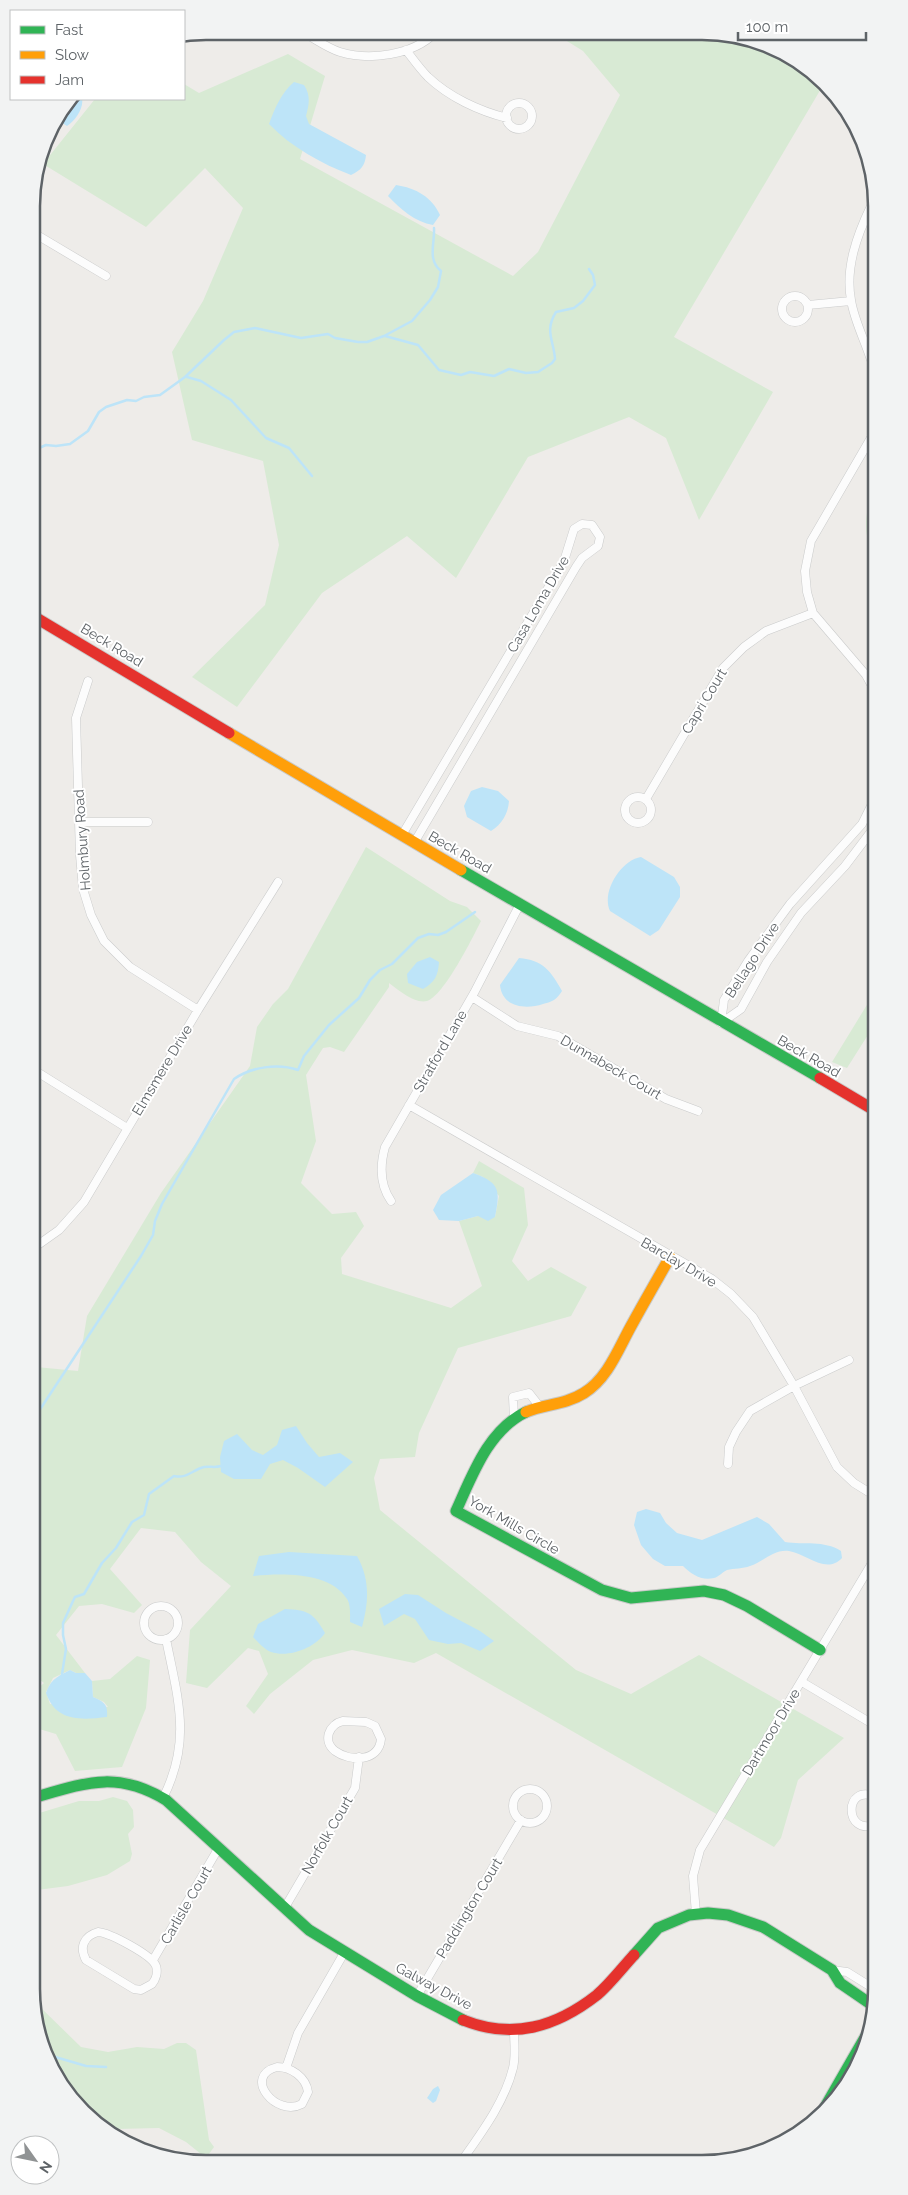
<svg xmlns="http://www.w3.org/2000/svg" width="908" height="2195" font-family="Raleway,sans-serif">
<rect width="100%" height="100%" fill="#eeece9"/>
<path fill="#d8ead4" d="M 554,33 L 736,35 L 780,49 L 825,82 L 674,337 L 773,392 L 699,520 L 666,438 L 629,417 L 528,457 L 456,578 L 407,536 L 322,593 L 237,707 L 192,677 L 265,605 L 279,545 L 263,461 L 192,440 L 172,352 L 203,301 L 243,208 L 205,168 L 146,227 L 43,164 L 95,99 L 184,99 L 184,84 L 199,93 L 288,54 L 325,76 L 300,159 L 513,276 L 538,252 L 620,95 L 583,51 Z
M 872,495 L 872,551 C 863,533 865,513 872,495 Z
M 366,847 L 450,901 L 467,907 L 481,921 C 473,937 444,996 427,1001 C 415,1004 398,990 389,983 L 389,987 L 344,1052 L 330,1047 L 323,1048 L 306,1075 L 316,1141 L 301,1183 L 332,1214 L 356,1212 L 364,1226 L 341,1258 L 342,1274 L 451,1308 L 482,1286 L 459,1221 L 478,1216 L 495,1217 L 499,1196 L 483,1177 L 473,1173 L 479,1161 L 524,1188 L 528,1225 L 512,1261 L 528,1281 L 551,1267 L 587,1287 L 571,1316 L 458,1348 L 419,1433 L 415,1457 L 380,1459 L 374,1478 L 380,1510 L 576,1670 L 631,1694 L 699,1655 L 844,1738 L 798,1780 L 781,1838 L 774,1847 L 436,1653 L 414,1663 L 352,1650 L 313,1660 L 270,1694 L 254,1714 L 246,1706 L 268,1674 L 259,1651 L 248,1648 L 207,1688 L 186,1683 L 190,1630 L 231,1586 L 201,1562 L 175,1532 L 141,1528 L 110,1569 L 142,1605 L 134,1613 L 102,1604 L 79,1606 L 56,1635 L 85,1673 L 76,1673 L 70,1670 L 53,1678 L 46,1692 L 50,1704 L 108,1707 L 104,1702 L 93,1697 L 92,1681 L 110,1679 L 137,1656 L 150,1660 L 146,1708 L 122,1767 L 75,1771 L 56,1734 L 36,1728 L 36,1690 L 44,1683 L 36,1677 L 35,1341 L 39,1345 L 36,1367 L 78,1371 L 87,1316 L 161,1193 L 250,1066 L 257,1027 L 273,1004 L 288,989 Z
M 873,995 L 873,1027 L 847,1068 L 832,1062 Z
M 113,1797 L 127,1801 L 133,1810 L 134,1827 L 128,1834 L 132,1854 L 130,1861 L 107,1875 L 68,1886 L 37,1890 L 36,1814 L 79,1801 L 99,1801 Z
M 37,2004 L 81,2047 L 108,2052 L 137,2047 L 164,2049 L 177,2043 L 186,2043 L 196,2050 L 209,2140 L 214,2147 L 206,2158 L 186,2142 L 159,2128 L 116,2129 L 112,2131 L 90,2120 L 55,2077 L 37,2034 Z"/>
<path fill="#bde4f8" d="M 294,82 L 304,85 C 311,96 309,104 306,116 L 309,124 L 366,155 C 365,166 361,170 351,175 C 322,164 291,147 269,124 C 275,108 281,93 294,82 Z
M 72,99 L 82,99 C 84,108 75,121 67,126 L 56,119 Z
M 396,185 C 416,188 432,197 440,215 L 433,225 C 415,222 400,209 388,196 Z
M 482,787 L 498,791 L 509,801 C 508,814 502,824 491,831 L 467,817 L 464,806 L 471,791 Z
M 641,857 L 674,877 L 680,887 L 680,897 L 659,930 L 650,936 L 610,911 C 601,892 621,860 641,857 Z
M 430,957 L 439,962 C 438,976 435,982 423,989 L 408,983 L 407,974 L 417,962 Z
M 519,958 C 543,960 551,971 562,991 C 560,994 557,998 554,1000 C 551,1002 546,1003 543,1004 C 525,1010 502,1007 500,985 Z
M 473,1173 C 501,1183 500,1191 495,1217 L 488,1221 L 478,1216 L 459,1221 L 439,1220 L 433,1210 L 441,1195 Z
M 296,1426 L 307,1443 L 319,1457 L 340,1453 L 353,1462 L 325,1487 L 298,1468 L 283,1460 L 270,1464 L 261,1479 L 234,1479 L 221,1472 L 220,1457 L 224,1441 L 237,1434 L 252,1450 L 263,1455 L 277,1445 L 282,1430 Z
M 646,1509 L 660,1513 L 666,1523 L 677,1533 L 702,1540 L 757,1517 L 769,1524 L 785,1542 C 804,1545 824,1540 841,1551 L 842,1558 C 826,1575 807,1554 789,1551 C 774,1549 763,1562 750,1566 C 743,1569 734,1568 727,1570 C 722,1572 719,1577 714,1578 C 701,1581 691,1574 683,1566 L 665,1566 L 653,1559 L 641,1545 L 634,1525 L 637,1512 Z
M 289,1552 L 357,1556 C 370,1579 369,1602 362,1627 L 350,1622 C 350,1616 351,1605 347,1599 C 330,1572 283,1573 253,1576 L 259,1556 Z
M 405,1594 L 418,1595 L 446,1613 L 480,1631 L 494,1641 L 480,1651 L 461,1643 L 448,1644 L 429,1640 L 415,1619 L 404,1614 L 384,1626 L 379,1609 Z
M 285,1609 C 307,1610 313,1612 325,1633 C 315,1648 289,1658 271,1652 C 265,1650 258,1642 253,1637 L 258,1624 Z
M 70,1670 L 76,1673 L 85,1673 L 92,1681 L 93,1697 C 104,1702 108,1704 107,1717 C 81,1720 56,1722 46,1693 C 51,1679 57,1677 70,1670 Z
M 438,2086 L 440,2090 L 436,2101 L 433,2103 L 427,2098 L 433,2089 Z"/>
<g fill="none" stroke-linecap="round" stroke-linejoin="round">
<path stroke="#bde4f8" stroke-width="2.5" d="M 385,336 L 418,345 L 439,370 L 461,375 L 470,372 L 494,376 L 509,369 L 526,373 L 538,372 L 552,363 L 555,359 C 554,341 544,331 556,312 L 574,308 L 583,301 L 595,285 L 593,275 L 589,269
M 187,377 L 201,381 L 231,400 L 266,438 L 289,448 L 312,476
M 32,451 L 46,445 L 56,446 L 70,444 L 88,431 L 99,412 L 106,407 L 127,400 L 136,401 L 144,397 L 160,395 L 185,377 L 224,340 L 234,332 L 255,328 L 301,338 L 328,334 L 335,338 L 358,342 L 367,342 L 384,336 L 412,321 L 430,300 L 438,287 L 441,271 C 427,260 435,243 434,228
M 35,1417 L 141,1256 L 153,1235 L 155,1221 L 162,1204 L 234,1079 C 251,1067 278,1063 298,1070 L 304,1056 L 329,1025 L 359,998 L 370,980 L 380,970 L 392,964 L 418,938 L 429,934 L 438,935 L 446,932 L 475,912
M 62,1674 L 66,1649 L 63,1635 L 63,1623 L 73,1601 L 75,1597 L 84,1594 L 102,1563 L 116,1548 L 132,1522 L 144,1515 L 149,1494 L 174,1476 C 187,1479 192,1470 204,1467 C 210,1466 215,1468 221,1466
M 45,2054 L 86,2066 L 106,2067"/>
<defs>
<path id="street" d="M 302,32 C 314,38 327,48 340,52 C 370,61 413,55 435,33
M 406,50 C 413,59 420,69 428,77 C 449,97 479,111 507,118
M506 116a13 13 0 1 1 26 0a13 13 0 1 1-26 0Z
M 871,206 C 857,235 845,268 851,300 C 854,320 865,341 871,360
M 32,232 L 106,276
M782 309a13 13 0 1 1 26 0a13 13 0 1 1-26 0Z
M 808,305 L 851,301
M 872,436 L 811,541 L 805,571 L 807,592 L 813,613 L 866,675 L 872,686
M 88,681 L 76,718 L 80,855 L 83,889 L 91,915 L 104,941 L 130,967 L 198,1010
M625 810a13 13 0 1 1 26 0a13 13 0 1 1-26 0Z
M 646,799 L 723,668 L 744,647 L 766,631 L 813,613
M 79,822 L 148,822
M 402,835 L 564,561 L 574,529 L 582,524 L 592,525 L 600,537 L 598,546 L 582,558 L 576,567 L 414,843
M 472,997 L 517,1026 L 558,1036 L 666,1099 L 698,1111
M 721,1023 L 724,1000 L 748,961 L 790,904 L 862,824 L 873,802
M 721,1023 L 741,1009 L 767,962 L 801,913 L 845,866 L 873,829
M 34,1070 L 127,1128
M 409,1105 L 712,1279 L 731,1294 L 753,1317 L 794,1386 L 837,1467 L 854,1483 L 875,1496
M 391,1201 C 380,1185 380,1165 385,1147 L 474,993 L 520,904
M 35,1247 L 59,1230 L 84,1202 L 198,1010 L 278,882
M 514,1418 L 513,1397 L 529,1393 L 540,1407
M 728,1464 L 729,1447 L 736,1432 L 750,1411 L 794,1386 L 849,1360
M144 1623a17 17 0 1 1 34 0a17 17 0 1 1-34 0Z
M 802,1682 L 876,1726
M 343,1721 L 366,1722 L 375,1726 L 381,1739 C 379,1762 350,1762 335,1751 C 322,1741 329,1724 343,1721 Z
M513 1806a17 17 0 1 1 34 0a17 17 0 1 1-34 0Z
M 876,1797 C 843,1782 844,1838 876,1824
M 163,1798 C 192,1741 178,1699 166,1639
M 284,1909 L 355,1788 L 359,1757
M 696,1914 L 693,1876 L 700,1850 L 875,1558
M 98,1932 C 110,1933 152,1955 156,1966 C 158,1972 156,1979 152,1984 L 141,1990 L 134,1989 L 86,1960 C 79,1947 84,1936 98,1932 Z
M 153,1960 L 218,1849
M 832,1970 L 847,1972 L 876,1990
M 417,1996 L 521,1820
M 277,2067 C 291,2067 306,2077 308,2092 L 302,2104 C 276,2118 242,2076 277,2067 Z
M 286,2068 L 298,2033 L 344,1953
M 463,2159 C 482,2132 505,2101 513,2068 C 516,2056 514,2043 514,2030"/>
<path id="fast" d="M 461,870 L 820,1078
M 526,1412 C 488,1430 472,1476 456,1511 L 602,1590 L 631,1598 L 704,1591 L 724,1595 L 747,1606 L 820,1650
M 36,1797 C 87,1782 118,1771 166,1800 L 309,1930 L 417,1996 L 463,2020
M 634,1955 L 658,1928 L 689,1915 L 708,1913 L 728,1915 L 763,1927 L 832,1970 L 840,1983 L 875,2007
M 821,2114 L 871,2027"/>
<path id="slow" d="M 229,733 L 461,870
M 526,1412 C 545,1404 565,1405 584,1393 C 607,1379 618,1350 630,1328 C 643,1304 657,1280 670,1257"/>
<path id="jam" d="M 33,616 L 229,733
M 820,1078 L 874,1110
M 463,2020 C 513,2040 556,2027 597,1995 C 610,1984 622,1968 634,1955"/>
</defs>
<use href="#street" stroke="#cacbcb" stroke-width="9"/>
<use href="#fast" stroke="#c8c9c8" stroke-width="13"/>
<use href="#slow" stroke="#c8c9c8" stroke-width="13"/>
<use href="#jam" stroke="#c8c9c8" stroke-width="13"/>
<use href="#street" stroke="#fcfcfc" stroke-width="8"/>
<use href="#fast" stroke="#30b455" stroke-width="11"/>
<use href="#slow" stroke="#ff9f0a" stroke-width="11"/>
<use href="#jam" stroke="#e5322d" stroke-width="11"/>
</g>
<g text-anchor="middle" stroke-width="4" stroke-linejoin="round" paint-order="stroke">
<g font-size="14" fill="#5e6367" stroke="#fff">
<text transform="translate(538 604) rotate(-60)" y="5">Casa Loma Drive</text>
<text transform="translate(112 645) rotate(31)" y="5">Beck Road</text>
<text transform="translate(704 701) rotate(-59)" y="5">Capri Court</text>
<text transform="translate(82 840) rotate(-94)" y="5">Holmbury Road</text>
<text transform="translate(460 852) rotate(30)" y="5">Beck Road</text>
<text transform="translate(752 960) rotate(-57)" y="5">Bellago Drive</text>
<text transform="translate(440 1051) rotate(-60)" y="5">Stratford Lane</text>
<text transform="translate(809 1056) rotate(30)" y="5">Beck Road</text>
<text transform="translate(611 1067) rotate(30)" y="5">Dunnabeck Court</text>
<text transform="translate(162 1070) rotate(-59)" y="5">Elmsmere Drive</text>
<text transform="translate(679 1262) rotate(30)" y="5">Barclay Drive</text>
<text transform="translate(514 1525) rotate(30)" y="5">York Mills Circle</text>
<text transform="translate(771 1732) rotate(-59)" y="5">Dartmoor Drive</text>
<text transform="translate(327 1835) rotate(-60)" y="5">Norfolk Court</text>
<text transform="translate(186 1905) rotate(-60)" y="5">Carlisle Court</text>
<text transform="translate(469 1908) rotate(-59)" y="5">Paddington Court</text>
<text transform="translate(434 1986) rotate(28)" y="5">Galway Drive</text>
</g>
</g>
<path d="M0 0H908V2195H0ZM206 40H702A166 166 0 0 1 868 206V1989A166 166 0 0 1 702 2155H206A166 166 0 0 1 40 1989V206A166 166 0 0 1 206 40Z" fill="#f2f3f3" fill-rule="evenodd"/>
<path fill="none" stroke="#5e6367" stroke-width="2.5" d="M206 40H702A166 166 0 0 1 868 206V1989A166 166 0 0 1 702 2155H206A166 166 0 0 1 40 1989V206A166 166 0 0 1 206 40Z"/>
<rect x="10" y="10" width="175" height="90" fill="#ffffff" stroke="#bfc1c2"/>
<rect x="20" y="26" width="25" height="8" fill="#30b455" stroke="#bfc1c2"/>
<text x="55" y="35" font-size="15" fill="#5e6367">Fast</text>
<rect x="20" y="51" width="25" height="8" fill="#ff9f0a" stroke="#bfc1c2"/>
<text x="55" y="60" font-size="15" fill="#5e6367">Slow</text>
<rect x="20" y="76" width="25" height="8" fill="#e5322d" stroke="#bfc1c2"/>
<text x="55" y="85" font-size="15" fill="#5e6367">Jam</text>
<g transform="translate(35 2160) rotate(123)"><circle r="24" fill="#ffffff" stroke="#bfc1c2"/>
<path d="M0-4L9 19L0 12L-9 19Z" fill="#909394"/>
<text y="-8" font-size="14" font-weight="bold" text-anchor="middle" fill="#5e6367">N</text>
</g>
<path d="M738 32v8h128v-8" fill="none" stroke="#5e6367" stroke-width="2.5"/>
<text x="746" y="32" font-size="15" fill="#5e6367" stroke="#ffffff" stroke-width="4" paint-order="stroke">100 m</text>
</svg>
